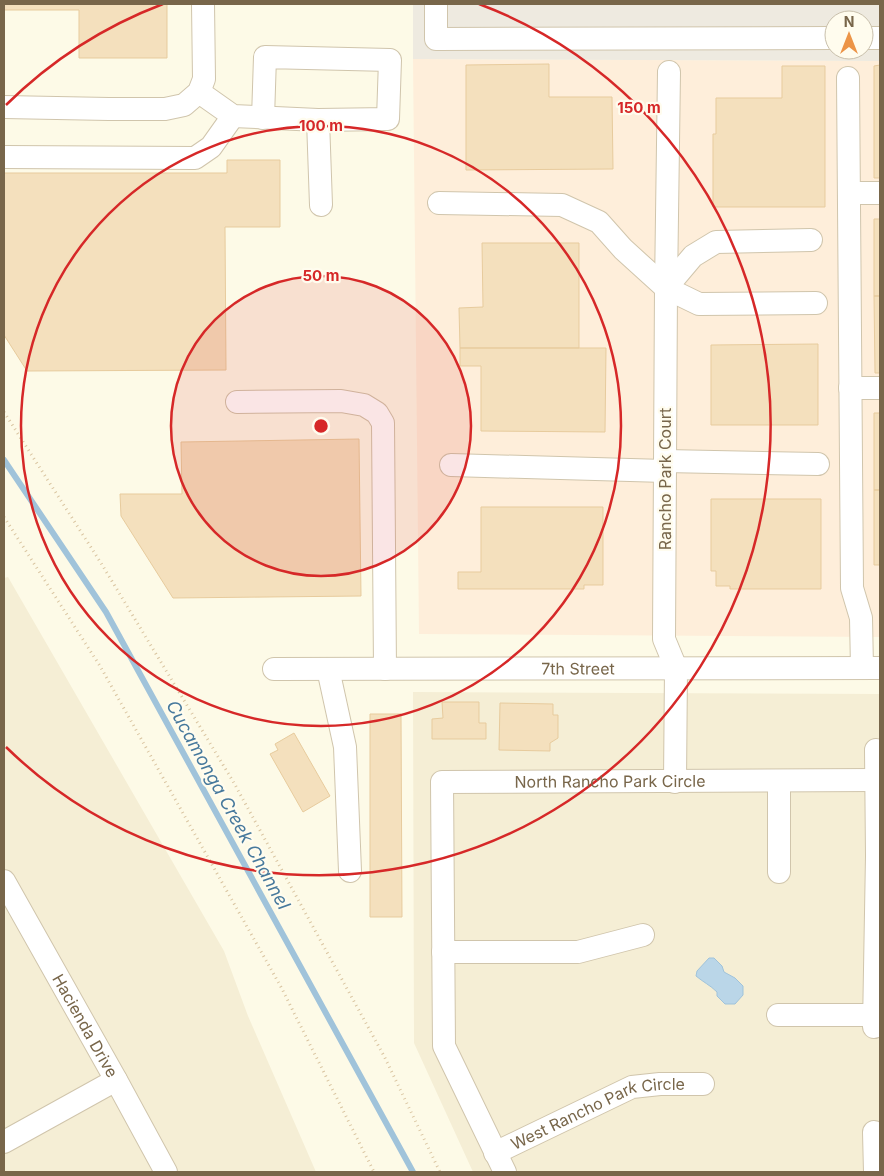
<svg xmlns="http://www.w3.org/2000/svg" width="884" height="1176" font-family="Inter,sans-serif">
<rect width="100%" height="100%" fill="#fdfae7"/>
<path fill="#f5eed5" d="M 8,577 L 224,951 L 248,1016 L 316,1172 L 4,1172 L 4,578 Z
M 413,692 L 880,694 L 880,1172 L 473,1172 L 414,1043 Z"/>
<path fill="#feeeda" d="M 413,59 L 880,61 L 880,637 L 419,634 Z"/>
<path fill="#eeeae0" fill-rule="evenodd" d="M 413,4 L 880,4 L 880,61 L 413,59 ZM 834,20 L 864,20 L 864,50 L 834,50 Z"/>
<path fill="#bad6e8" stroke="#a0c3da" d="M 709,958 L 714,958 L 722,966 L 724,972 L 735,978 L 743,986 L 743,995 L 735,1004 L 725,1004 L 717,996 L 717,992 C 710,985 703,982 696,976 L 697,971 Z"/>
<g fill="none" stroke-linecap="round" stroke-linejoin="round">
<path stroke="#a0c3da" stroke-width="6" d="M 4,460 L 106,612 L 413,1172"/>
</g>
<path fill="#f4e0bd" stroke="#e7cb9d" d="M 4,4 L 167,4 L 167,58 L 79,58 L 79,10 L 4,10 Z
M 549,64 L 549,97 L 612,97 L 613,169 L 466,170 L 466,65 Z
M 880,65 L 880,178 L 874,178 L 874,66 Z
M 782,66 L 825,66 L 825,207 L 713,207 L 713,134 L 716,134 L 716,98 L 782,98 Z
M 227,160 L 280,160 L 280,227 L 225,227 L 226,370 L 27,371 L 4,335 L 4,173 L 227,173 Z
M 874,219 L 880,219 L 880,296 L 874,296 Z
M 482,243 L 579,243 L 579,348 L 460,348 L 459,308 L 483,307 Z
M 874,296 L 880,296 L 880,373 L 875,373 Z
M 818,344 L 818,425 L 711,425 L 711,345 Z
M 460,348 L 606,348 L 605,432 L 481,431 L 481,366 L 460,366 Z
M 874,413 L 880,413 L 880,490 L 874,490 Z
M 359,439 L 361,596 L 173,598 L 121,516 L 120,494 L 182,494 L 181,442 Z
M 874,490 L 880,490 L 880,565 L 874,565 Z
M 711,499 L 821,499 L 821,589 L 730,589 L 730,586 L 716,586 L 716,571 L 711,571 Z
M 481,507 L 603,507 L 603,585 L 584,585 L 584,589 L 458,589 L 458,572 L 481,572 Z
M 442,702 L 479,702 L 479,723 L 486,723 L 486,739 L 432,739 L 432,719 L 443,718 Z
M 500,703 L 553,704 L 553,715 L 558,715 L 558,738 L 550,743 L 550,751 L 499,750 Z
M 370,714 L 401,714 L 402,917 L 370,917 Z
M 294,733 L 330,796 L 303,812 L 270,754 L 278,750 L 275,744 Z"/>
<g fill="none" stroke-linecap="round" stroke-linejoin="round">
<defs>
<g id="minor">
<path d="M 436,4 L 436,39 L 834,38"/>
<path d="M 864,38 L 880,38"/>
<path d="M 669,72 L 666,288 L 664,639 L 676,668 L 675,782"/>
<path d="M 848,78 L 852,588 L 861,618 L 862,668"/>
<path d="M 199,92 L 233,116 L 318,120 L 321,205"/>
<path d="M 4,107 L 109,109 L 165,109 L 184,105 L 199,92 L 204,79 L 203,4"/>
<path d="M 263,118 L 265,57 L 390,60 L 388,119 L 318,120"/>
<path d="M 4,157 L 195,158 L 211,147 L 233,116"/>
<path d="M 849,193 L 880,193"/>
<path d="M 439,203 L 562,205 L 599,222 L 623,249 L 666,288 L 699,304 L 816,303"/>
<path d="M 666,288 L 693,256 L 716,242 L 811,240"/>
<path d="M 850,388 L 880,388"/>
<path d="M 237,402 L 341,401 L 364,405 L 377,413 L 383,423 L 385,669"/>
<path d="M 665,461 L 818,464"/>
<path d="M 451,465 L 665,471"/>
<path id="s1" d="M 274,669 L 880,668"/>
<path d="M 328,669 L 345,747 L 350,871"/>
<path d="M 779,781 L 779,872"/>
<path id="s2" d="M 4,881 L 116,1080 L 166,1172"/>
<path d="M 443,952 L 578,952 L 643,935"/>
<path d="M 778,1015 L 874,1015"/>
<path d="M 874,1027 L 877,856 L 876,750"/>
<path d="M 874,1132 L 875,1172"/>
<path d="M 4,1142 L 116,1080"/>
<path id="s3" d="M 495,1153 L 632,1087 L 660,1084 L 703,1084"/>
<path id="s4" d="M 505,1172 L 444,1046 L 442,782 L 876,780"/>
</g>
</defs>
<use href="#minor" stroke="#d0c5ac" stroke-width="24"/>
<path stroke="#d9c4a0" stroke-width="3" stroke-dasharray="1 4" stroke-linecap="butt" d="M 4,412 L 101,563 L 234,783 L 384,1056 L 440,1172
M 4,517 L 100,666 L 281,987 L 374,1172"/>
<use href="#minor" stroke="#fff" stroke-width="22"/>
</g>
<circle cx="321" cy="426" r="150" fill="#d62828" fill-opacity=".12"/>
<g fill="none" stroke="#d62828" stroke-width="2.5">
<circle cx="321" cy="426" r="150"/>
<circle cx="321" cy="426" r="300"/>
<path d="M6 105A450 450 0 0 1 163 4M479 4A450 450 0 1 1 6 747"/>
</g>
<g text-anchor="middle" stroke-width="4.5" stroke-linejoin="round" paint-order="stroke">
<g font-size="16" fill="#78664a" stroke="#fffcee">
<text transform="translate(665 479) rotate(-90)" y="6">Rancho Park Court</text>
<text dy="6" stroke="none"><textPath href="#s1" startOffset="304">7th Street</textPath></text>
<text dy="6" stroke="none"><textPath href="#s4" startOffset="572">North Rancho Park Circle</textPath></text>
<text dy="6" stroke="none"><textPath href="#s2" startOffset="166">Hacienda Drive</textPath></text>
<text dy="6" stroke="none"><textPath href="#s3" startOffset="112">West Rancho Park Circle</textPath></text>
</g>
<g font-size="18" font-style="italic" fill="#47799c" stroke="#fffcee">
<text transform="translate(228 805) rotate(61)" y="6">Cucamonga Creek Channel</text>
</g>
</g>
<circle cx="321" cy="426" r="8" fill="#d62828" stroke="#fffcee" stroke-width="2.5"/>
<g font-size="15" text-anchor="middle" font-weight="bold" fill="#d62828" stroke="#fffcee" stroke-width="4.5" stroke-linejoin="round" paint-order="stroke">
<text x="639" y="113">150 m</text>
<text x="321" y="131">100 m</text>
<text x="321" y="281">50 m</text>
</g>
<rect width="884" height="1176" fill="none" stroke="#78664a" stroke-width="10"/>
<g transform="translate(849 35)"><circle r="24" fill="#fffcee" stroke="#c9c0ac"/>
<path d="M0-4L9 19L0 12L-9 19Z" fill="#ec9447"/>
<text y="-8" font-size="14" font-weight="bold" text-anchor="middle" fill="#78664a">N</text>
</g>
</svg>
